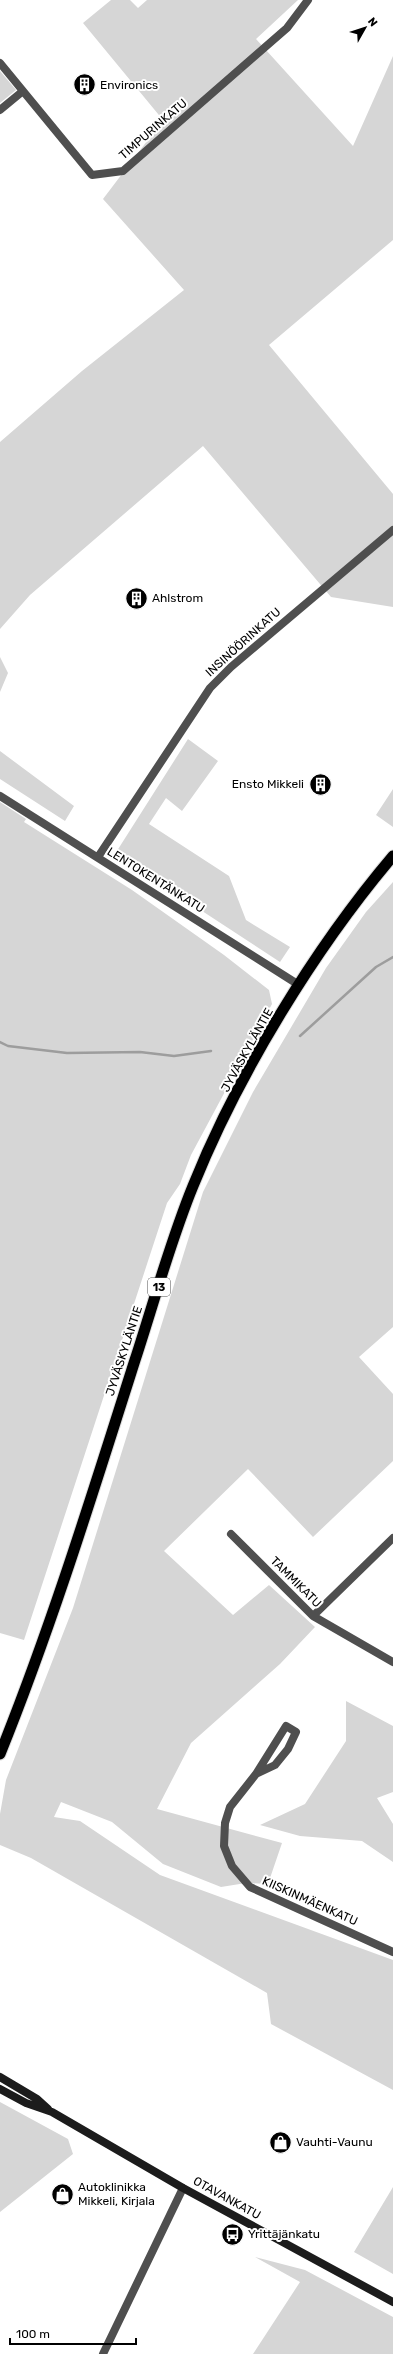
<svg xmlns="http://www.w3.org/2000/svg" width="393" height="2354" font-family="Rubik,sans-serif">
<rect width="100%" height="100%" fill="#fff"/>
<path fill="#d6d6d6" d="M 111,0 L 130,0 L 138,8 L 147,0 L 298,0 L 256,39 L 353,146 L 393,56 L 393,240 L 269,345 L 393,494 L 393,607 L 331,597 L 203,446 L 30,595 L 0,629 L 0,442 L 82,371 L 184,290 L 103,199 L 163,120 L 83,23 Z
M 0,71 L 16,90 L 0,103 Z
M 0,657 L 8,673 L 0,692 Z
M 188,739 L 218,761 L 182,811 L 166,798 L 149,824 L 229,876 L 246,920 L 290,947 L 280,962 L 115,854 Z
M 0,751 L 74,806 L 65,821 L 0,779 Z
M 393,789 L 393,827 L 376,815 Z
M 0,802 L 26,819 L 24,822 L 132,890 L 224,955 L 269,990 L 272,1004 L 191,1155 L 180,1184 L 167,1203 L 24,1640 L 0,1633 Z
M 393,882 L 393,1327 L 359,1357 L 393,1394 L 393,1461 L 313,1537 L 248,1469 L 164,1551 L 233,1615 L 269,1585 L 315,1627 L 280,1664 L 191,1743 L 157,1809 L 282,1843 L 268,1884 L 246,1883 L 221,1887 L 163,1864 L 112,1822 L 61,1802 L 54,1817 L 80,1821 L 160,1875 L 393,1960 L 393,2090 L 271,2024 L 267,1993 L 31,1858 L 0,1845 L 0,1814 L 6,1780 L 73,1608 L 203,1192 L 253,1092 L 326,968 L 366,912 Z
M 346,1701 L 393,1726 L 393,1792 L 377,1798 L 393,1824 L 393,1862 L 362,1841 L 300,1836 L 260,1825 L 305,1804 L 346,1741 Z
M 0,2102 L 68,2139 L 73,2154 L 0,2212 Z
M 393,2187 L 393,2274 L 354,2252 Z
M 255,2257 L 305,2270 L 393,2317 L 393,2354 L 253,2354 L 300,2282 Z"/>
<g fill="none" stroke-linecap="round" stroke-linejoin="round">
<path stroke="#9d9d9d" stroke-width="2.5" d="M 300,1036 L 376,967 L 393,957
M 0,1042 L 8,1046 L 67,1053 L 140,1052 L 174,1056 L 211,1051"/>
<defs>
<path id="trunk" d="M 0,1754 C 52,1625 93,1492 135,1360 C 154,1302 170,1242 193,1186 C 238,1074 315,948 393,856"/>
</defs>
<use href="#trunk" stroke="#dbdbdb" stroke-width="13"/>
<path stroke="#4f4f4f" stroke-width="8" d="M 0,63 L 92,175 L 123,171 L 287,28 L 308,0
M 0,110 L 23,91
M 0,796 L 299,985
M 98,857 L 210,688 L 231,667 L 393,530
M 231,1534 L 313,1616 L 393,1662
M 313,1616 L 393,1538
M 256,1774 L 286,1726 L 296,1732 L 288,1749 L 275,1765 L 256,1774 L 230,1807 L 225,1823 L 224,1846 L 232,1866 L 250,1887 L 393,1952"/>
<path stroke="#4f4f4f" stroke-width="8" d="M 103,2354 L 183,2188"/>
<path stroke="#1c1c1c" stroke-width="8" d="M 0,2077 L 37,2099 L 48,2109
M 0,2089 L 26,2103 L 52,2112 L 183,2188 L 393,2302"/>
<use href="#trunk" stroke="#000" stroke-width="11"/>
</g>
<defs>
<symbol id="building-disc" viewBox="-11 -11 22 22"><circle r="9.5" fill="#000" stroke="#fff"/><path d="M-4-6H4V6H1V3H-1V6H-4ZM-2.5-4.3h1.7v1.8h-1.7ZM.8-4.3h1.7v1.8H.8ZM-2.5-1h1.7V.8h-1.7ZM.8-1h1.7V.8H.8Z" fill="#fff"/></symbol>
<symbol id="shop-disc" viewBox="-11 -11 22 22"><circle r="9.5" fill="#000" stroke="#fff"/><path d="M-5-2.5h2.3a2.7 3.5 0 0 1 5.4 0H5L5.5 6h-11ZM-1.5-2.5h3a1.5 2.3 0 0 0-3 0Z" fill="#fff"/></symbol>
<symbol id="bus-disc" viewBox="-11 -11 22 22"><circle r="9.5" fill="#000" stroke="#fff"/><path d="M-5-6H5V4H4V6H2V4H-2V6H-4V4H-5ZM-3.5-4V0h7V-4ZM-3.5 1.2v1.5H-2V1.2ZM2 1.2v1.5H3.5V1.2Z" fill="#fff"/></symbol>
</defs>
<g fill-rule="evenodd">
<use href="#building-disc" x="72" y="72" width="25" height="25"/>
<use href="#building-disc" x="124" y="586" width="25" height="25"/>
<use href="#building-disc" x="308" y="772" width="25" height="25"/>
<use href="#shop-disc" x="268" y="2130" width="25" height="25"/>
<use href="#shop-disc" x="50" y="2182" width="25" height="25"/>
<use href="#bus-disc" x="220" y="2222" width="25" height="25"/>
</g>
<g text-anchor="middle" stroke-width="4" stroke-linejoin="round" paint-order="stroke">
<rect fill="#fff" stroke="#4c4c4c" stroke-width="1" x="148" y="1278" width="22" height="18" rx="3"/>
<g font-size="11" font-weight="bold" fill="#000">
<text x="159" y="1291">13</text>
</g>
<g font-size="12" fill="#000" stroke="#fff" text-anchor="start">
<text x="100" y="89">Environics</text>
<text x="152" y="602">Ahlstrom</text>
<text x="304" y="788" text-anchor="end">Ensto Mikkeli</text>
<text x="296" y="2146">Vauhti-Vaunu</text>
<text x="78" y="2191">Autoklinikka<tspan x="78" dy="14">Mikkeli, Kirjala</tspan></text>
<text x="248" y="2238">Yrittäjänkatu</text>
</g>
<g font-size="12" fill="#000" stroke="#fff">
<text transform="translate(153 129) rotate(-41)" y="4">TIMPURINKATU</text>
<text transform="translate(243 642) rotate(-42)" y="4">INSINÖÖRINKATU</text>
<text transform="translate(156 880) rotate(32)" y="4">LENTOKENTÄNKATU</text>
<text transform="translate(247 1050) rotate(-61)" y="4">JYVÄSKYLÄNTIE</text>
<text transform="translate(124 1351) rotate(-72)" y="4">JYVÄSKYLÄNTIE</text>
<text transform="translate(296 1582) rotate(45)" y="4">TAMMIKATU</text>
<text transform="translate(310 1901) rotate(24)" y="4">KIISKINMÄENKATU</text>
<text transform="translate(227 2198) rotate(29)" y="4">OTAVANKATU</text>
</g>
</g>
<g transform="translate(365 28) rotate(51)" stroke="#ffffff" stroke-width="3" paint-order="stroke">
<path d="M0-3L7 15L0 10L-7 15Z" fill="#000000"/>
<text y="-6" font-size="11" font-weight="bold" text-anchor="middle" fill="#000000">N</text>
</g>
<path d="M10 2338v6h126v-6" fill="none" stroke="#000000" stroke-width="2"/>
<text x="16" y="2338" font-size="12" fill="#000000" stroke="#ffffff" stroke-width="3" paint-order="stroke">100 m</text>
</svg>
